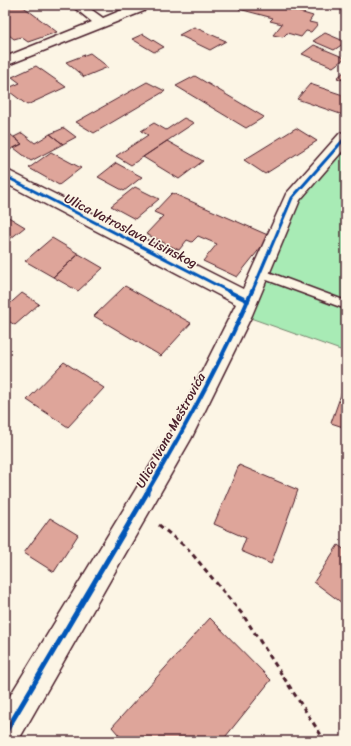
<svg xmlns="http://www.w3.org/2000/svg" width="351" height="746" font-family="Sriracha,sans-serif">
<rect width="100%" height="100%" fill="#fcf5e5"/>
<filter id="ink" filterUnits="userSpaceOnUse"><feTurbulence type="fractalNoise" baseFrequency=".025" numOctaves="2"/><feDisplacementMap in="SourceGraphic" scale="8" xChannelSelector="R" yChannelSelector="G"/><feConvolveMatrix kernelMatrix="1 2 1 2 8 2 1 2 1" color-interpolation-filters="sRGB"/></filter>
<g filter="url(#ink)">
<path fill="#a8ebb5" stroke="#798570" d="M 346,137 L 346,352 L 242,315 L 292,198 Z"/>
<path fill="#dea59a" stroke="#4a1f2b" d="M 5,5 L 21,5 L 57,32 L 28,42 L 21,37 L 14,39 L 5,32 Z
M 238,5 L 285,5 L 283,7 L 313,16 L 309,22 L 318,24 L 311,32 L 306,31 L 301,37 L 287,33 L 283,37 L 273,35 L 282,24 L 270,21 L 273,18 L 239,9 L 243,6 Z
M 194,27 L 226,41 L 210,50 L 179,35 Z
M 325,33 L 346,42 L 334,50 L 313,41 Z
M 143,34 L 164,47 L 154,52 L 132,39 Z
M 314,45 L 345,58 L 333,67 L 302,54 Z
M 90,53 L 108,67 L 84,77 L 66,62 Z
M 36,66 L 66,87 L 27,105 L 6,89 L 20,83 L 12,77 Z
M 346,70 L 346,81 L 337,78 Z
M 195,76 L 264,117 L 246,128 L 176,86 Z
M 147,82 L 165,91 L 94,133 L 76,122 Z
M 310,84 L 346,96 L 346,116 L 297,99 Z
M 184,118 L 194,123 L 131,165 L 116,156 L 148,135 L 141,131 L 154,123 L 166,130 Z
M 64,128 L 76,137 L 63,144 L 50,134 Z
M 296,128 L 317,141 L 265,174 L 244,160 Z
M 5,130 L 22,144 L 5,152 Z
M 22,133 L 35,143 L 50,134 L 63,144 L 31,161 L 14,148 L 22,144 L 14,137 Z
M 167,141 L 203,161 L 179,179 L 143,157 Z
M 51,152 L 81,168 L 59,185 L 29,168 Z
M 116,163 L 142,177 L 124,191 L 98,177 Z
M 135,187 L 159,199 L 135,219 L 111,206 Z
M 172,193 L 270,236 L 237,277 L 203,261 L 217,244 L 198,236 L 192,242 L 187,240 L 179,250 L 146,234 L 163,216 L 154,212 Z
M 5,215 L 25,227 L 5,243 Z
M 52,238 L 79,254 L 53,277 L 25,261 Z
M 79,254 L 103,268 L 78,291 L 53,277 Z
M 125,286 L 191,323 L 161,356 L 94,316 Z
M 22,293 L 39,304 L 15,325 L 5,319 L 5,308 Z
M 64,362 L 104,388 L 68,427 L 27,400 Z
M 343,389 L 346,390 L 346,428 L 331,423 Z
M 239,465 L 298,490 L 271,564 L 241,551 L 246,538 L 214,524 Z
M 50,518 L 78,535 L 54,572 L 24,553 Z
M 338,545 L 346,551 L 346,606 L 314,582 Z
M 210,618 L 271,680 L 222,741 L 124,741 L 112,727 Z"/>
<g fill="none" stroke-linecap="round" stroke-linejoin="round">
<defs>
<path id="lane" d="M 260,269 L 346,301 L 346,309 L 256,276 L 255,273 L 256,270 Z"/>
<path id="street" d="M 71,5 L 85,5 L 103,18 L 134,5 L 144,5 L 145,8 L 144,11 L 5,66 L 5,57 L 92,22 Z
M 346,132 L 346,147 L 300,200 L 252,315 L 191,439 L 18,741 L 5,741 L 5,704 L 175,425 L 236,304 L 5,183 L 5,170 L 11,172 L 243,289 L 286,194 L 340,133 Z"/>
</defs>
<use href="#lane" stroke="#4a1f2b" stroke-width="3"/>
<use href="#street" stroke="#4a1f2b" stroke-width="3"/>
<path stroke="#4a1f2b" stroke-width="3" stroke-dasharray="5 4" stroke-linecap="butt" d="M 159,525 L 188,549 L 243,615 L 325,741"/>
<use href="#lane" fill="#fcf5e5" fill-rule="evenodd"/>
<use href="#street" fill="#fcf5e5" fill-rule="evenodd"/>
<defs>
<path id="cycleway-far2" d="M 5,176 L 230,292
M 252,292 L 292,198 L 346,137"/>
<path id="cycleway-far1" d="M 228,291 L 248,301
M 146,494 C 185,428 222,361 252,291"/>
<path id="cycleway" d="M 5,733 L 147,493"/>
</defs>
<use href="#cycleway-far2" stroke="#fcf5e5" stroke-width="5"/>
<use href="#cycleway-far1" stroke="#fcf5e5" stroke-width="6"/>
<use href="#cycleway" stroke="#fcf5e5" stroke-width="8"/>
<use href="#cycleway-far2" stroke="#0057b8" stroke-width="3"/>
<use href="#cycleway-far1" stroke="#0057b8" stroke-width="4"/>
<use href="#cycleway" stroke="#0057b8" stroke-width="5"/>
</g>
</g>
<g text-anchor="middle" stroke-width="3" stroke-linejoin="round" paint-order="stroke">
<g font-size="13" fill="#4a1f2b" stroke="#fcf5e5">
<text transform="translate(131 230) rotate(27)" y="5">Ulica Vatroslava Lisinskog</text>
<text transform="translate(170 430) rotate(-61)" y="5">Ulica Ivana Meštrovića</text>
</g>
</g>
<rect width="351" height="746" fill="none" stroke="#fcf5e5" stroke-width="20"/>
<rect x="10" y="10" width="331" height="726" fill="none" stroke="#4a1f2b" stroke-width="1.5" filter="url(#ink)"/>
</svg>
